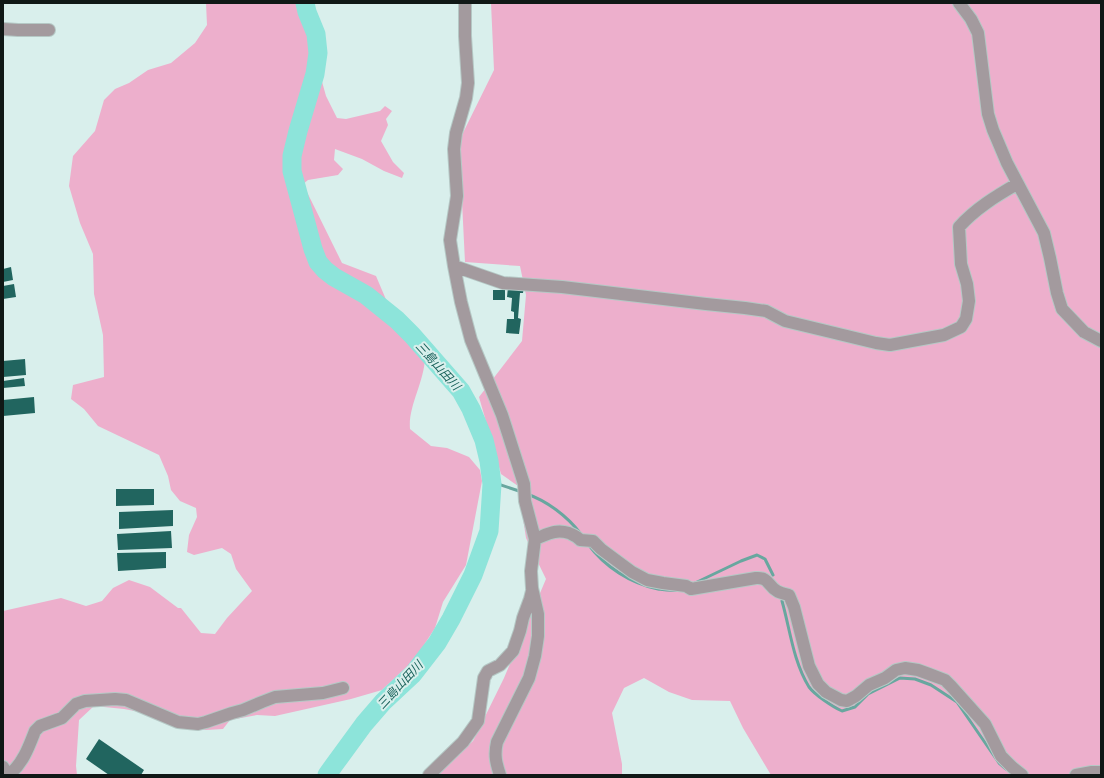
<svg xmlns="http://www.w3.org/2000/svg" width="1104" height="778" font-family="Raleway,'Noto Sans JP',sans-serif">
<rect width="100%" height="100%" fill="#d9efec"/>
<path fill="#edafcc" d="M 206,3 L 305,3 L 307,28 L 326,96 L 337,118 L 346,119 L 380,111 L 385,106 L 392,111 L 386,119 L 388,125 L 381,141 L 393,162 L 404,173 L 402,178 L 384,171 L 362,159 L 335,149 L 334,160 L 343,169 L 338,175 L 308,180 L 303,184 L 342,263 L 376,276 L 399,330 L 425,358 C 424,383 408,406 410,429 L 431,446 L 447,448 L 469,457 L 480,470 L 482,481 L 466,565 L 443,602 L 435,628 L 422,648 L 415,659 L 382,690 L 351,699 L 275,716 L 257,715 L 230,720 L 223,729 L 206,730 L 140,712 L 124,709 L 94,706 L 79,720 L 76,766 L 77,775 L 3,775 L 3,611 L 61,598 L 86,606 L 102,601 L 113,588 L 129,580 L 150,587 L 178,608 L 181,608 L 201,633 L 215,634 L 227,618 L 252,591 L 236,569 L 231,554 L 222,548 L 194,555 L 187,552 L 189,535 L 197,517 L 196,508 L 180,501 L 171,490 L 168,476 L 159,455 L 98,426 L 84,409 L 71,399 L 73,385 L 104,377 L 103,335 L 94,294 L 93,254 L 80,223 L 69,186 L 73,156 L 95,131 L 104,100 L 115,89 L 129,83 L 148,70 L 171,63 L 195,43 L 207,25 Z
M 491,3 L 1101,3 L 1101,775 L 771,775 L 743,728 L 730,701 L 692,700 L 669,692 L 644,678 L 624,688 L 612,713 L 622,764 L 622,775 L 434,775 L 473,741 L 504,678 L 546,579 L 526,538 L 518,486 L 501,474 L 479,397 L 522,341 L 526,295 L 520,266 L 465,262 L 459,141 L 494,70 Z"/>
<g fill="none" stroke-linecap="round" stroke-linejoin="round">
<path stroke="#68a79f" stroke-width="3" d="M 492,482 L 522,492
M 527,494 C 547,501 567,516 580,533
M 588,544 C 605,567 630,583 658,589 C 665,590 670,591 677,590
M 695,583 L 741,561 L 757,555 L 765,559 L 773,575
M 782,601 C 790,629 793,661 809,687 C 815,695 833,707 842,711 L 855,707 L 868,694 L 900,678 L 915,679 L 931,685 L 957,702 L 999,763 L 1006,769"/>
<path stroke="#8de4da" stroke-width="19" d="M 305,3 L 307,12 L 316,34 L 318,53 L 315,74 L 298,131 L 292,156 L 292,171 L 313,249 L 318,262 L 325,270 L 334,277 L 366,295 L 397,320 L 412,335 L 461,391 L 471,409 L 484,440 L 489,461 L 492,484 L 489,531 L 473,575 L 451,619 L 437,643 L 413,674 L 383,702 L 364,724 L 334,765 L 327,775"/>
</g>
<path fill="#21655f" d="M 11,267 L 13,280 L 3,282 L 3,269 Z
M 14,284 L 16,297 L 3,299 L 3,286 Z
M 524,286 L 523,293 L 520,293 L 518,318 L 521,319 L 519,334 L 506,333 L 507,319 L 514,319 L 514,312 L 511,311 L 512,298 L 507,297 L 508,287 Z
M 493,290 L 505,290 L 505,300 L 493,300 Z
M 25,359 L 26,375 L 3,377 L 3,361 Z
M 24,378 L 25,386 L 3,388 L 3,381 Z
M 34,397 L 35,413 L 3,416 L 3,400 Z
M 116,489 L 154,489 L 154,505 L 116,506 Z
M 173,510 L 173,526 L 119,529 L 119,512 Z
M 171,531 L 172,548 L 118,550 L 117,534 Z
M 166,552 L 166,568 L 118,571 L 117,553 Z
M 99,739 L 144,770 L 141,775 L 109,775 L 86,759 Z"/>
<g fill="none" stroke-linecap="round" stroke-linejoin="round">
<defs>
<path id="minor" d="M 465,3 L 465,36 L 468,83 L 466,98 L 456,133 L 454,149 L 457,196 L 450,240 L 454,266 L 461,302 L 471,340 L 502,415 L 524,484 L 525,501 L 535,539 L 531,571 L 532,588 L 538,614 L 538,636 L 535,656 L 529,678 L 497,742 C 494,755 496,763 500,775
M 959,3 L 971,19 L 978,33 L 988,114 L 993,130 L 1007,163 L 1044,233 L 1050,258 L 1057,293 L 1062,309 L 1084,332 L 1101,341
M 3,29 L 18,30 L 49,30
M 454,266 L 503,283 L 562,287 L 706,304 L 745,308 L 766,311 L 785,321 L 876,343 L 890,345 L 944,335 L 961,327 L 966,319 L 969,301 L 967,284 L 961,264 L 959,227 C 975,209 996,196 1017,184
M 535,539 C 548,534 555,529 569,533 C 573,535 577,536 580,540 L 593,541 L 601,549 L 632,572 L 647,580 L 663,583 L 686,586 L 691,589 L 756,578 C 769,577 768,586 777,591 C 780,593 785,594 789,595 L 794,607 L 809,666 L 818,684 L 826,692 L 841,700 L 847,701 L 856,696 L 869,685 L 885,678 L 896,670 L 905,668 L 918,670 L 929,674 L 945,680 L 951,686 L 985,724 L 1001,756 L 1012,767 L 1022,775
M 3,767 C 5,771 7,772 12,772 C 24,761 29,746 35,731 L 40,726 L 62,718 L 76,704 L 85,701 L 115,699 L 126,700 L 178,722 L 198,724 L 206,722 L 232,713 L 243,710 L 262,702 L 275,697 L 323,693 L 343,688
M 429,775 L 463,742 L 478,721 L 484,678 L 488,671 L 500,665 L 513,651 L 520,631 L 523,618 L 530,599 L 532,591
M 1076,775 L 1092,772 L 1101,772"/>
</defs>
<use href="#minor" stroke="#b5c8c5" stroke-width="14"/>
<use href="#minor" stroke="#a39a9e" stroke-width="12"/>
</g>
<g text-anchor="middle" stroke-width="4" stroke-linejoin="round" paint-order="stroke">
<g font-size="12" font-style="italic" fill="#1a625b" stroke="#d9efec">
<text transform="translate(438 366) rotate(48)" y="4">三島山田川</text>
<text transform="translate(400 685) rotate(-47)" y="4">三島山田川</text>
</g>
</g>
<rect width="1104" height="778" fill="none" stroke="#101816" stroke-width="8"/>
</svg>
